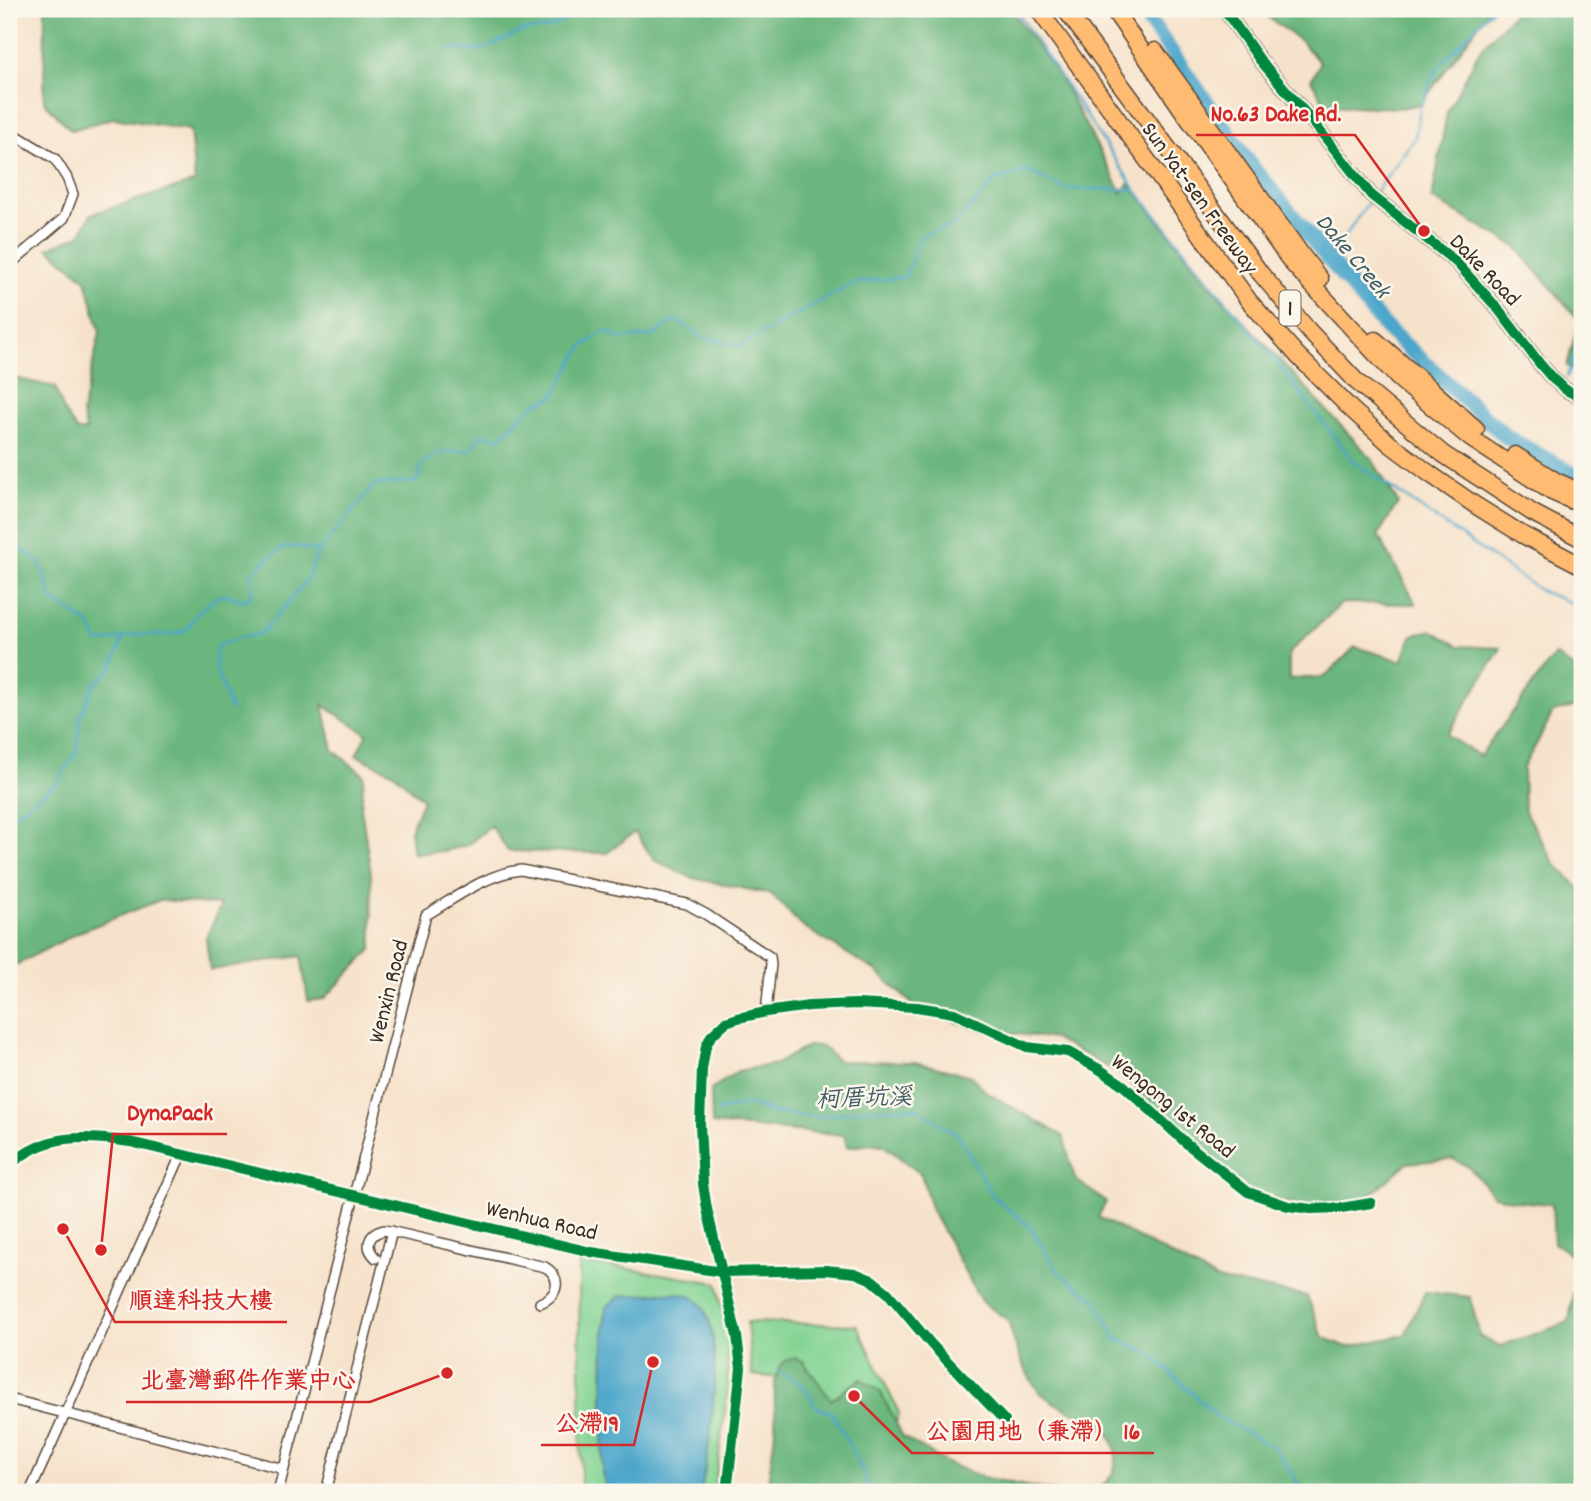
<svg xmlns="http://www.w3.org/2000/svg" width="1591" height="1501" font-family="Dekko,'LXGW WenKai TC',sans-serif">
<rect width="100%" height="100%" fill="#fbf7ec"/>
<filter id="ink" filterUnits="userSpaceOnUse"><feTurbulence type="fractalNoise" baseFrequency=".0143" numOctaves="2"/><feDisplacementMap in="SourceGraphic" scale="14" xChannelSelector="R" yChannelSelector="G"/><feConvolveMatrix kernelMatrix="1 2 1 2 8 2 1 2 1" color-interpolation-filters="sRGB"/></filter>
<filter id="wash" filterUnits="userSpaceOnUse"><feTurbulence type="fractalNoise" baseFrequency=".00686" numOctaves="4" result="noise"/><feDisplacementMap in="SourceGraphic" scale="28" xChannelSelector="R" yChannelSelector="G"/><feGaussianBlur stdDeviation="1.57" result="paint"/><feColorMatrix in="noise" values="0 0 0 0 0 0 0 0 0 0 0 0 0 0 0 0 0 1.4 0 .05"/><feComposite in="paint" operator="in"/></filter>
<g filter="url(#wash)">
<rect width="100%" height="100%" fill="#f6e2ca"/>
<path fill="#84d494" stroke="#607f59" stroke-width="2" d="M 579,1261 L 717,1283 L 728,1335 L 728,1389 L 714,1492 L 581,1492 Z
M 747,1322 L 857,1325 L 899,1413 L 891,1439 L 789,1379 L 752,1375 Z"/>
<path fill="#6bb67e" stroke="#53704e" stroke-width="2" d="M 45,9 L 1010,9 L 1061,79 L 1122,193 L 1129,183 L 1209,284 L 1372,459 L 1398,503 L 1378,535 L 1416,604 L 1342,603 L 1289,653 L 1289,679 L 1325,677 L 1355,647 L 1402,661 L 1412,636 L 1431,630 L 1459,646 L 1501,648 L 1447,735 L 1480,756 L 1555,655 L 1582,674 L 1582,705 L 1553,712 L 1537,743 L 1523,767 L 1524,810 L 1555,864 L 1582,891 L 1582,1262 L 1554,1243 L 1552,1204 L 1516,1201 L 1494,1196 L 1469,1167 L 1453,1159 L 1407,1163 L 1372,1194 L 1363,1201 L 1311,1207 L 1255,1195 L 1168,1122 L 1123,1075 L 1055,1039 L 980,1029 L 919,1010 L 876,971 L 802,926 L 771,894 L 692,878 L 654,860 L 635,832 L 607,853 L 508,851 L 491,826 L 467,845 L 445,851 L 413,854 L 410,830 L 423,800 L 394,773 L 356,755 L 367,734 L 323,705 L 333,750 L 364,775 L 361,808 L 371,873 L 372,949 L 324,999 L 308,1001 L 301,956 L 210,970 L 206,938 L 221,905 L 160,900 L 79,932 L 9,968 L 9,377 L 55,387 L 64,411 L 77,431 L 86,431 L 82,413 L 100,332 L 86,280 L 48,248 L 80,235 L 91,214 L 195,182 L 190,130 L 113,118 L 71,130 L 44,102 Z
M 1257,9 L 1490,9 L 1421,104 L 1401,108 L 1326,105 L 1311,80 L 1320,63 L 1302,42 Z
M 1518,9 L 1582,9 L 1582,375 L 1567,366 L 1579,320 L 1515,246 L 1432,199 L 1447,112 L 1480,50 Z
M 808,1046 L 822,1046 L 838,1061 L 915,1062 L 971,1076 L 986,1092 L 1063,1136 L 1075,1179 L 1106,1202 L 1098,1217 L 1218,1280 L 1307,1296 L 1323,1337 L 1347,1347 L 1405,1335 L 1425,1292 L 1470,1297 L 1480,1337 L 1500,1346 L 1569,1322 L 1573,1293 L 1582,1281 L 1582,1492 L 1093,1492 C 1106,1486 1116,1473 1116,1458 C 1115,1416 1076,1420 1049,1399 C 1045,1396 1040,1393 1037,1389 C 1022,1369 1014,1343 1008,1320 L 981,1301 L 932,1211 L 921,1174 L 883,1145 L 874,1144 L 847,1147 L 844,1135 L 712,1124 L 711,1090 L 738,1071 L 776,1064 Z
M 795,1358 L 803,1361 L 831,1400 L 860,1379 L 880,1391 L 903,1437 L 949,1464 L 981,1477 L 1057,1492 L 767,1492 C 769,1472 773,1452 775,1431 C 777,1412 770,1382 781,1365 C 784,1360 790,1359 795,1358 Z"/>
<path fill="#4ca6ca" stroke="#446874" stroke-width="2" d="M 660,1293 C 671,1293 688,1292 697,1300 C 729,1327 709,1452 701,1491 L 607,1492 L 602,1473 L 604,1330 L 606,1307 L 620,1296 Z"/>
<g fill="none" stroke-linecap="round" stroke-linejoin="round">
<path stroke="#4ca6ca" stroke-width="2.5" d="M 1015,9 L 1135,189
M 450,49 L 483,50 L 522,31 L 550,28 L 587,9
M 1376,191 L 1415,138 L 1420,108 L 1435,71 L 1492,9
M 1331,263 L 1345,236 L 1370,200
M 1567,377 L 1582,332
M 9,543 C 43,559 43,565 51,599 L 89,624 L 99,643 L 123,638
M 231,710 L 215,667 L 217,646 L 242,637 L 260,634 L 282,610 L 307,579 L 318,552
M 9,818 L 56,784 L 77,751 L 80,717 L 94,684 L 112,668 L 123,638 L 135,635 L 174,634 L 186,630 L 198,612 L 219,596 L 230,595 L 241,601 L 252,596 L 251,575 C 276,550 283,539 318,552 L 375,484 L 416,482 L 423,462 L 441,453 L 470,450 L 481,434 L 499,438 L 534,404 L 553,397 L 583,346 L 605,331 L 620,338 L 653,336 L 675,320 L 705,338 L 740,346 L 854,283 L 905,277 L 921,236 L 956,224 L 995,180 L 1027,171 L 1065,189 L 1135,189 L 1276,362 L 1354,462 L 1541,591 L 1582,607
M 717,1111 L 747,1104 L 775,1113 L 818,1117 L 865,1109 L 917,1108 L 958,1135 L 993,1196 L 1030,1227 L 1059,1273 L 1095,1299 L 1116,1339 L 1148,1352 L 1218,1417 L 1275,1448 L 1304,1492
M 778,1371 C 800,1382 805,1385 816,1407 L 832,1413 L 859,1463 L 871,1492"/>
<path stroke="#4ca6ca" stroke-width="16" d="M 1141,9 L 1252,167 L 1386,328 L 1508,438 L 1582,479"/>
</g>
</g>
<g filter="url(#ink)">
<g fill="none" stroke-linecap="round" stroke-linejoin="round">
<defs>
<path id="street" d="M 9,131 L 55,159 L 67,178 L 73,194 L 64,218 L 9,265
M 9,1166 C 45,1133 84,1135 130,1142 L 591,1252 L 722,1272 L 826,1270 L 855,1273 L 872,1280 L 888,1293 L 931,1344 L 1005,1421
M 376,1258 C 364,1247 368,1233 385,1230 L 545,1267 C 563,1278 558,1296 540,1303
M 9,1399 L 284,1469
M 30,1492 L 181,1155
M 278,1492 L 426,915 C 455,898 488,873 521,870 L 687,904 L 707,915 L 770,957 L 771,964 L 766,1012
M 326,1492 L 392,1231
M 727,1492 L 741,1368 L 737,1336 L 707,1209 L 703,1184 L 700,1124 L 702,1069 L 706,1046 L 711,1036 L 726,1022 L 738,1018 L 766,1012 L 809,1006 L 856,1004 L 917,1007 L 954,1013 L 1027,1047 L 1068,1052 L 1099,1069 L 1123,1085 L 1186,1143 L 1248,1192 L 1288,1206 L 1311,1209 L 1341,1208 L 1371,1203"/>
<path id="secondary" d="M 1224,9 L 1260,60 L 1308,116 L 1371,195 L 1456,262 L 1499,310 L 1540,364 L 1553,379 L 1566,390 L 1582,398"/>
<path id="highway" d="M 1038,9 L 1249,301 L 1298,356 L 1351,409 L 1390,444 L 1430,474 L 1475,505 L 1523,535 L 1582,566
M 1065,9 L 1261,274 L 1309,331 L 1357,382 L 1443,454 L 1533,513 L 1582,539
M 1113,9 L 1186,115 L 1292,263 L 1399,379 L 1470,438 L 1552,492 L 1582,505
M 1155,51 L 1303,257 L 1320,279
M 1375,340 L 1476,429
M 1515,455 L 1556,481 L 1582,493"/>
</defs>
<use href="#street" stroke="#574638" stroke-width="12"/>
<use href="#secondary" stroke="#574638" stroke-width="16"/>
<use href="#highway" stroke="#574638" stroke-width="19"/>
<use href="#street" stroke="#fff" stroke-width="9"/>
<use href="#secondary" stroke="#ffe4c6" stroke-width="12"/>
<use href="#highway" stroke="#ffbb71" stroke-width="16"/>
<defs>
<path id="cycleway" d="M 1224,9 L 1260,60 L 1308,116 L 1371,195 L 1456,262 L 1499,310 L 1540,364 L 1553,379 L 1566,390 L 1582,398
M 9,1166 C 45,1133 84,1135 130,1142 L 591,1252 L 722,1272 L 826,1270 L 855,1273 L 872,1280 L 888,1293 L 931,1344 L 1005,1421
M 727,1492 L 741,1368 L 737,1336 L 707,1209 L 703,1184 L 700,1124 L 702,1069 L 706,1046 L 711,1036 L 726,1022 L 738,1018 L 766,1012 L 809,1006 L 856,1004 L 917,1007 L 954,1013 L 1027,1047 L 1068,1052 L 1099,1069 L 1123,1085 L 1186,1143 L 1248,1192 L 1288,1206 L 1311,1209 L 1341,1208 L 1371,1203"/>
</defs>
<use href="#cycleway" stroke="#fbf7ec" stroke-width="15"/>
<use href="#cycleway" stroke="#00873e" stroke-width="10"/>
</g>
</g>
<g text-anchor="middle" stroke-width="5" stroke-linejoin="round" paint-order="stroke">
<rect fill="#fbf7ec" stroke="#75685c" stroke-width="2" x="1279.5" y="290.5" width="21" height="35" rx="5"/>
<g font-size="21" font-weight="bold" fill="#3b2a1e">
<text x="1290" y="315">1</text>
</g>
<g font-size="23" fill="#3b2a1e" stroke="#fbf7ec">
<text transform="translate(1201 197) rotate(54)" y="8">Sun Yat-sen Freeway</text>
<text transform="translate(1486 269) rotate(46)" y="8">Dake Road</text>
<text transform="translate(387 991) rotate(-76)" y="8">Wenxin Road</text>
<text transform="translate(1174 1105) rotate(39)" y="8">Wengong 1st Road</text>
<text transform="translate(542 1219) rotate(13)" y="8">Wenhua Road</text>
</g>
<g font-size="24" font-style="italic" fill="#425c63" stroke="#fbf7ec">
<text transform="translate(1354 255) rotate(50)" y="8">Dake Creek</text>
<text transform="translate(864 1097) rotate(-2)" y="8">柯厝坑溪</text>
</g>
</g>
<path fill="none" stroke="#d62828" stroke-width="2.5" d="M1424 231L1355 135H1196M101 1250L113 1134H227M63 1229L115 1322H287M447 1373L370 1402H126M653 1362L634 1445H541M854 1396L912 1453H1154"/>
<g fill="#d62828" stroke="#fbf7ec" stroke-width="2.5">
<circle cx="1424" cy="231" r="7"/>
<circle cx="101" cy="1250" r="7"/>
<circle cx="63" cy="1229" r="7"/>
<circle cx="447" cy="1373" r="7"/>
<circle cx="653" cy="1362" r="7"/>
<circle cx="854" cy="1396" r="7"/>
</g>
<g font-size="24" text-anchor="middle" font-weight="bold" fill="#d62828" stroke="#fbf7ec" stroke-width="5" stroke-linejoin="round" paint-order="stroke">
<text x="1276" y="121">No.63 Dake Rd.</text>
<text x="170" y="1120">DynaPack</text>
<text x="201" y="1308">順達科技大樓</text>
<text x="248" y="1388">北臺灣郵件作業中心</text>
<text x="587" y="1431">公滯19</text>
<text x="1033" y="1439">公園用地（兼滯） 16</text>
</g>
<rect width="1591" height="1501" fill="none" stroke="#fbf7ec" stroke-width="35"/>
</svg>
